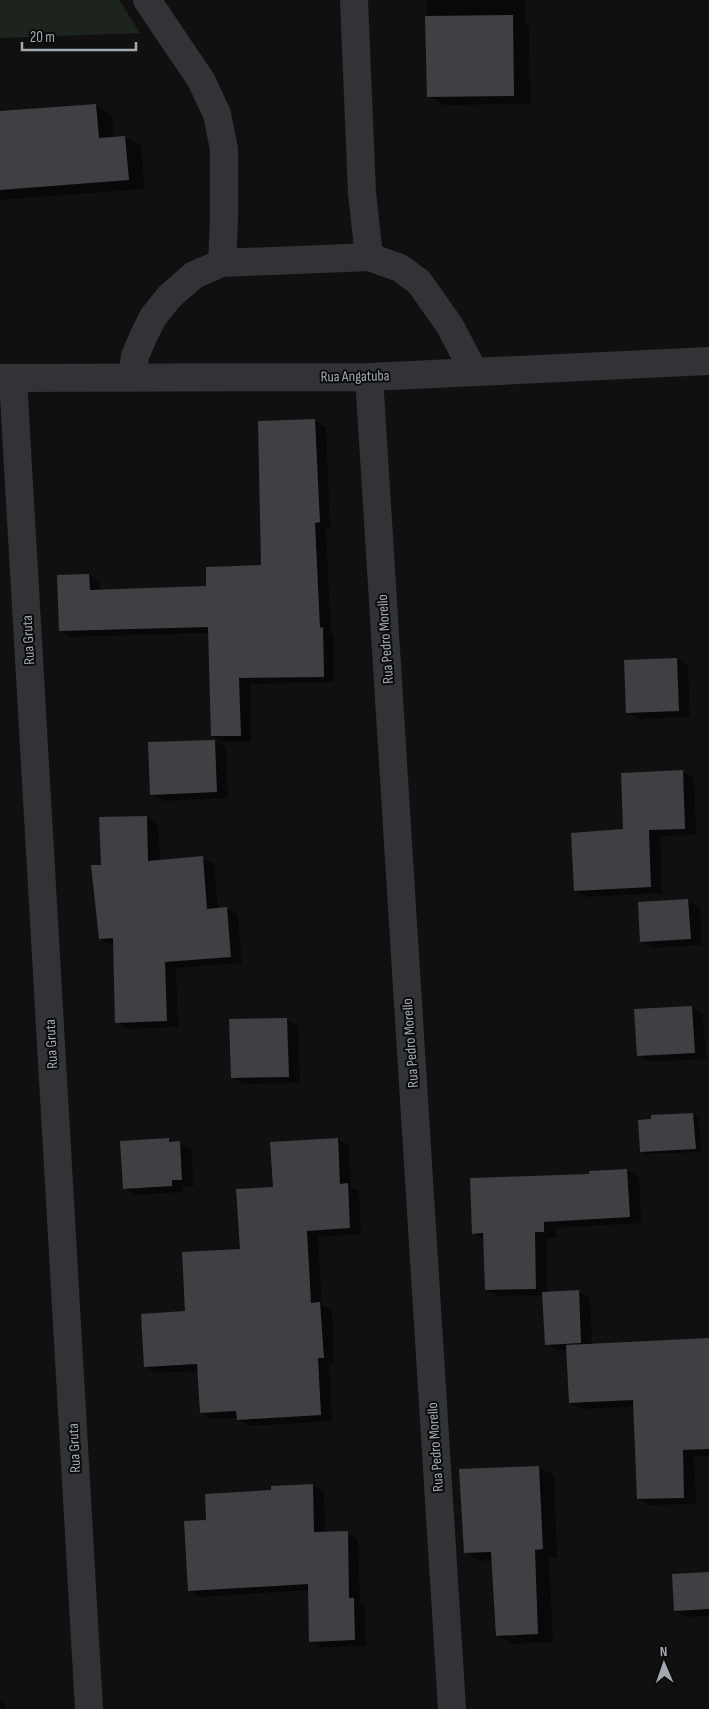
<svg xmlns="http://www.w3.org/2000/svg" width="709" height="1709" font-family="'Sofia Sans Condensed',sans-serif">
<rect width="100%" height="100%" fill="#101011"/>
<path fill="#1d241d" d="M 0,0 L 119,0 L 140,33 L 0,38 Z"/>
<path fill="#0007" d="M 426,0 L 525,0 L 526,24 L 529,26 L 530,104 L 444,105 L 428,96 Z
M 95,105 L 112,115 L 114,138 L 125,137 L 141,146 L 145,189 L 0,200 L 0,113 Z
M 314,421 L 326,427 L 330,528 L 326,528 L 331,633 L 334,635 L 334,682 L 250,684 L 251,742 L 223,742 L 212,736 L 209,633 L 71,637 L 60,630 L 89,575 L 100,582 L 100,591 L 208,587 L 262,567 Z
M 677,659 L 688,666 L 690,717 L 639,719 L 627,712 Z
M 215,741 L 226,747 L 228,798 L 163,801 L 151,794 Z
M 683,772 L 694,778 L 696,835 L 660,836 L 662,893 L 587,897 L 575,891 L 624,831 Z
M 147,817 L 158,824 L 160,861 L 202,858 L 214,864 L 218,909 L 226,908 L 238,915 L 242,963 L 176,968 L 178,1027 L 128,1029 L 117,1022 L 115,945 L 111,945 L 100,939 L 102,866 Z
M 688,901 L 700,907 L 702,945 L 653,948 L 641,941 Z
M 692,1007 L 703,1014 L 706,1059 L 650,1062 L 638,1055 Z
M 286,1019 L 298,1026 L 300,1083 L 244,1084 L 233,1078 Z
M 693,1114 L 699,1118 L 701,1152 L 647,1154 L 641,1151 Z
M 338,1139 L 349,1146 L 351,1187 L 359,1191 L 361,1234 L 318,1237 L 322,1305 L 332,1310 L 334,1364 L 329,1364 L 332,1421 L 249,1426 L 238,1419 L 238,1418 L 212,1419 L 201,1412 L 198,1371 L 156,1373 L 145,1366 L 187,1313 L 241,1250 L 274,1188 Z
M 169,1140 L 174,1143 L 180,1142 L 191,1149 L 194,1186 L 183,1187 L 183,1192 L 136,1195 L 124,1188 Z
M 627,1170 L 639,1177 L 641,1223 L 555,1228 L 556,1238 L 546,1238 L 547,1293 L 579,1292 L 590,1298 L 592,1345 L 709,1339 L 709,1456 L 694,1456 L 696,1504 L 649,1505 L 638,1498 L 635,1407 L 581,1409 L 570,1403 L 567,1350 L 558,1351 L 546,1344 L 543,1295 L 498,1296 L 486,1290 L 484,1239 L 474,1233 L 591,1176 Z
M 538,1467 L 554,1475 L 557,1557 L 549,1558 L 553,1642 L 512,1644 L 497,1635 L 493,1560 L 480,1561 L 465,1552 Z
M 313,1485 L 324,1492 L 325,1533 L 348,1533 L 358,1539 L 360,1603 L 365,1605 L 366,1646 L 321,1647 L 310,1641 L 309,1590 L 200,1597 L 189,1590 L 208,1521 L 272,1491 Z
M 709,1573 L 709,1616 L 686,1617 L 675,1610 Z
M 0,1700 L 5,1703 L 5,1709 L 0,1709 Z"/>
<path fill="#3f4044" d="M 513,15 L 514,96 L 427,97 L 425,16 Z
M 96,104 L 99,138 L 125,136 L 129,180 L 0,190 L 0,111 Z
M 315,419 L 320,522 L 315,523 L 320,628 L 323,627 L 324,677 L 239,678 L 241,736 L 211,736 L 208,627 L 59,631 L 57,575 L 89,574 L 90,590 L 206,586 L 206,567 L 261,565 L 258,421 Z
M 677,658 L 679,711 L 626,713 L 624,660 Z
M 215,740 L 217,792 L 150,795 L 148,742 Z
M 683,770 L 685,829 L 649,830 L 651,887 L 574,891 L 571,833 L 623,829 L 621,773 Z
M 147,816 L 148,861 L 203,856 L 207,909 L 227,907 L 231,957 L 165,962 L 167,1021 L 115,1023 L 113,938 L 99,939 L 91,865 L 101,865 L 99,817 Z
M 688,899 L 691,939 L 640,942 L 638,902 Z
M 692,1006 L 695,1053 L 637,1056 L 634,1009 Z
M 287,1018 L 289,1077 L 231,1078 L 229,1019 Z
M 693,1113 L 696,1149 L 640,1152 L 638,1120 L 651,1119 L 651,1115 Z
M 169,1138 L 169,1142 L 180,1141 L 182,1180 L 172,1180 L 172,1186 L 123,1189 L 120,1141 Z
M 338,1138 L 340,1184 L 348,1183 L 350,1228 L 307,1231 L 311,1303 L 320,1302 L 324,1358 L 318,1358 L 321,1415 L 237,1420 L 236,1411 L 200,1413 L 197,1364 L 144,1367 L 141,1314 L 185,1311 L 182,1252 L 240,1249 L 236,1189 L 273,1187 L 270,1142 Z
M 627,1169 L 630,1217 L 544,1222 L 544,1232 L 535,1232 L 536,1289 L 485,1290 L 483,1233 L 472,1234 L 470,1178 L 589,1174 L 589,1171 Z
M 579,1290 L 581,1343 L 545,1345 L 542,1292 Z
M 709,1338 L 709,1449 L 683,1450 L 684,1498 L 637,1499 L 633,1400 L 569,1403 L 566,1345 Z
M 539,1466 L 543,1549 L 535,1550 L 538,1634 L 496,1636 L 491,1552 L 464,1553 L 459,1469 Z
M 313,1484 L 314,1532 L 348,1531 L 349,1598 L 354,1598 L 355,1640 L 309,1642 L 308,1584 L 188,1591 L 184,1521 L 206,1520 L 205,1494 L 271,1490 L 271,1486 Z
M 709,1572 L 709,1609 L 674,1611 L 672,1574 Z"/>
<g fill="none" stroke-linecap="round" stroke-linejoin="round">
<path stroke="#313336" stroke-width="28" d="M 147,0 L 201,80 L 217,114 L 224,149 L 224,219 L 222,263
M 354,0 L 362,193 L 369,257
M 369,377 L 452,1709
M 0,378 L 369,377 L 709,361
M 132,378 L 135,356 L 144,335 L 153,317 L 169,297 L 194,275 L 222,263 L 369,257 L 400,268 L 419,282 L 450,326 L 474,372
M 13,379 L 89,1709"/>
</g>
<g text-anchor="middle" stroke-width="4" stroke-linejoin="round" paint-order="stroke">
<g font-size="15" fill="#a2a9b1" stroke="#0b0b0c">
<text transform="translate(355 376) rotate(-1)" y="5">Rua Angatuba</text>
<text transform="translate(385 639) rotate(-94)" y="5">Rua Pedro Morello</text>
<text transform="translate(28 640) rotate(-93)" y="5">Rua Gruta</text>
<text transform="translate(410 1043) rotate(-94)" y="5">Rua Pedro Morello</text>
<text transform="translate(51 1044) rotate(-93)" y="5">Rua Gruta</text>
<text transform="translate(435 1447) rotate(-94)" y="5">Rua Pedro Morello</text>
<text transform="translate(74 1448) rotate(-93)" y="5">Rua Gruta</text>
</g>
</g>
<g transform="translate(664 1664) rotate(358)" stroke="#0b0b0c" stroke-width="4" paint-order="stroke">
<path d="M0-4L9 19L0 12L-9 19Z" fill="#a2a9b1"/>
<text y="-8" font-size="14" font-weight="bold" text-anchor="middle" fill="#a2a9b1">N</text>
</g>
<path d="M22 42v8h114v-8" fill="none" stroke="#a2a9b1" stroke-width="2.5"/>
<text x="30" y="42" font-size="15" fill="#a2a9b1" stroke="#0b0b0c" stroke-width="4" paint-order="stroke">20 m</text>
</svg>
